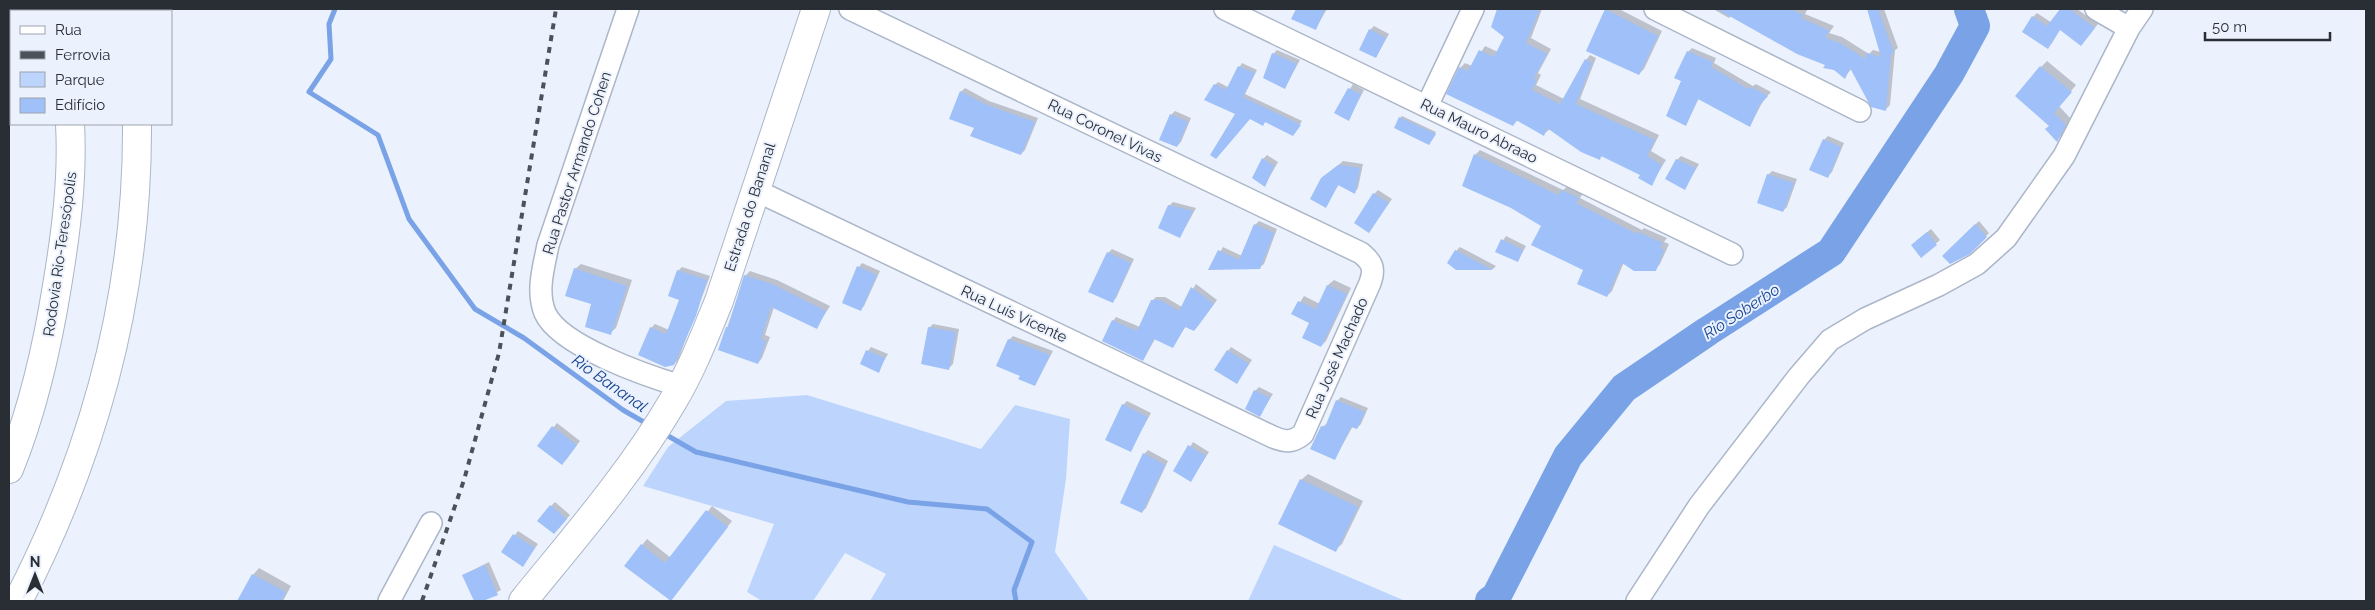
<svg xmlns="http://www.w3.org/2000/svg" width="2375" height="610" font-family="Raleway,sans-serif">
<rect width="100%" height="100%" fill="#ebf2fe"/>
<path fill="#bdd5fd" d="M 807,395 L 981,449 L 1015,405 L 1070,419 L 1066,479 L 1055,552 L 1089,601 L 870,601 L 886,574 L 845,553 L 813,601 L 762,601 L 747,592 L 774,524 L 643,486 L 668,447 L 726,401 Z
M 1274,545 L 1403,600 L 1405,601 L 1248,601 Z"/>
<path fill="#0003" d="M 1297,9 L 1327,9 L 1316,28 L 1293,18 Z
M 1498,9 L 1542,9 L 1531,38 L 1551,49 L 1538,73 L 1541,75 L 1536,85 L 1564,99 L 1586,60 L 1590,55 L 1596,58 L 1580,99 L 1659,135 L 1651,151 L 1666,160 L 1651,184 L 1641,175 L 1603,155 L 1599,159 L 1550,129 L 1544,134 L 1518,120 L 1513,125 L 1448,94 L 1460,68 L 1465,63 L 1472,66 L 1485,46 L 1498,52 L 1506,36 L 1492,26 Z
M 1619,9 L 1662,31 L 1644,69 L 1639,74 L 1588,50 L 1606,10 Z
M 1713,9 L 1804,9 L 1807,10 L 1805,14 L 1834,26 L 1829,33 L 1842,37 L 1869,54 L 1873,50 L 1881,52 L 1868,10 L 1884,9 L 1898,48 L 1895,50 L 1890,105 L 1886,109 L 1852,68 L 1845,77 L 1826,64 L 1732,15 L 1729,18 Z
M 2062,9 L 2077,9 L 2098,24 L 2085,40 L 2060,29 L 2052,43 L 2033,17 L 2037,13 L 2052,23 Z
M 1374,26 L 1389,34 L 1376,57 L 1370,30 Z
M 1692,48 L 1716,58 L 1714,63 L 1753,86 L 1756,84 L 1771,92 L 1763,101 L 1750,126 L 1699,98 L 1686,124 L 1683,80 L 1688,52 Z
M 1277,50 L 1300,60 L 1285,87 L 1273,54 Z
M 2047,61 L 2076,85 L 2059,106 L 2071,119 L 2062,135 L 2057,140 L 2051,126 L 2041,67 Z
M 1242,63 L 1257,70 L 1245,94 L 1302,121 L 1294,133 L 1266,121 L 1263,124 L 1237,113 L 1215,85 L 1218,82 L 1228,87 Z
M 1353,84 L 1364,90 L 1349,119 L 1336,113 Z
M 965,88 L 989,101 L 1038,118 L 1025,150 L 1021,154 L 976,127 L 961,92 Z
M 1175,111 L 1191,118 L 1181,142 L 1177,146 L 1171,115 Z
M 1402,116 L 1436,132 L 1430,142 L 1400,118 Z
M 1828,136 L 1844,143 L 1832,172 L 1828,176 L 1824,140 Z
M 1480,150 L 1563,190 L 1568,186 L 1583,193 L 1580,198 L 1642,230 L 1644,228 L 1667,238 L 1664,242 L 1669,244 L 1660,264 L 1655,270 L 1624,262 L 1612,291 L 1607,296 L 1585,269 L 1475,155 Z
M 1267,155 L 1278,162 L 1265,185 L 1263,159 Z
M 1681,156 L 1699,164 L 1685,188 L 1677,160 Z
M 1343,161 L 1363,164 L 1358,188 L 1355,192 L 1339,184 L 1326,206 L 1327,175 Z
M 1772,171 L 1797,179 L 1787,207 L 1783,211 L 1768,175 Z
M 1378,190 L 1392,199 L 1372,227 L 1374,194 Z
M 1173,202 L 1196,208 L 1180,237 L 1169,206 Z
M 1259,221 L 1277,229 L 1264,264 L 1259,268 L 1210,269 L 1223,247 L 1242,256 L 1255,225 Z
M 1979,221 L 1989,233 L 1969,253 L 1943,256 Z
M 1931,229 L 1940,240 L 1921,256 L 1916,241 Z
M 1506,236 L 1526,246 L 1518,261 L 1496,251 Z
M 1460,247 L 1496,266 L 1493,269 L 1456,269 L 1456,251 Z
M 1112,249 L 1134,259 L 1116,298 L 1112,302 L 1090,292 L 1108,253 Z
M 862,263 L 880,271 L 864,306 L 860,310 L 859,267 Z
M 581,264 L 632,280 L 616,328 L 610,333 L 575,269 Z
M 682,267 L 710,276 L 678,360 L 674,364 L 651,328 L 655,324 L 669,330 L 680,299 L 678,271 Z
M 750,271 L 777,280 L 830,306 L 816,328 L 774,307 L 765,335 L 770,337 L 762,358 L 758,363 L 727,328 L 745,276 Z
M 1334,280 L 1351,288 L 1326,341 L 1321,346 L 1311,322 L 1293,313 L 1304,296 L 1320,304 L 1328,285 Z
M 1196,284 L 1217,300 L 1198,326 L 1194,330 L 1186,326 L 1172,347 L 1155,339 L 1143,360 L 1113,321 L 1116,317 L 1140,327 L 1152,301 L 1156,297 L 1165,297 L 1182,307 Z
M 933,324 L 959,329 L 953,364 L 949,368 L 929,328 Z
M 1013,336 L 1053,351 L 1035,385 L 1009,340 Z
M 871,347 L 888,354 L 878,371 L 868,351 Z
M 1231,347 L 1252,360 L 1237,382 L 1228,351 Z
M 1259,387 L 1273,394 L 1260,415 L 1255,391 Z
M 1341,397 L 1368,408 L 1361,424 L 1357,428 L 1353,426 L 1335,458 L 1322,427 L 1328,423 L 1337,401 Z
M 1127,401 L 1151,413 L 1130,451 L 1123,405 Z
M 557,423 L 580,441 L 566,460 L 539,446 Z
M 1193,442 L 1209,452 L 1191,480 L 1175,471 Z
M 1148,450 L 1168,461 L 1146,508 L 1142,512 L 1144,454 Z
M 1308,474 L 1363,501 L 1342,544 L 1335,550 L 1301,480 Z
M 555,502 L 570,515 L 558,529 L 551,506 Z
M 712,506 L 732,521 L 671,600 L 625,566 L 647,539 L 671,558 Z
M 518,531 L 538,544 L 523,565 L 502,552 Z
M 489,562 L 501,590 L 480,601 L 475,601 L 463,575 Z
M 259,568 L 291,586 L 283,601 L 239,601 L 253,575 Z"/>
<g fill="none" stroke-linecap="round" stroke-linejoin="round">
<path stroke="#7aa2e6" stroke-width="5" d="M 335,9 L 329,24 L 331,59 L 309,92 L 378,135 L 409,219 L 475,309 L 524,338 L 623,410 L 649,425
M 663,433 L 696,452 L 908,502 L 987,509 L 1032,542 L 1014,590 L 1016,601"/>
<path stroke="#7aa2e6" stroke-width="30" d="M 1490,601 L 1496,597 L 1568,456 L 1624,388 L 1708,331 L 1831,252 L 1949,74 L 1975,26 L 1969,9"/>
</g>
<path fill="#9fc0f8" d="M 1296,9 L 1325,9 L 1316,30 L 1291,19 Z
M 1497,9 L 1540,9 L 1526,43 L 1547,54 L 1534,78 L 1537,80 L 1532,90 L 1560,104 L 1585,59 L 1592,63 L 1576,104 L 1655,140 L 1647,156 L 1662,165 L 1652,186 L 1638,178 L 1640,175 L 1601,156 L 1600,160 L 1581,152 L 1547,128 L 1544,136 L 1516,120 L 1513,126 L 1446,94 L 1459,67 L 1468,71 L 1479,50 L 1494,57 L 1504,37 L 1491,27 Z
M 1605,9 L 1658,36 L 1639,75 L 1586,51 Z
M 1717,9 L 1791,9 L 1803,15 L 1801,18 L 1830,31 L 1825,37 L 1838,43 L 1837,41 L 1865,59 L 1867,53 L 1881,57 L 1867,9 L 1878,9 L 1894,53 L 1891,54 L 1886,111 L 1871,107 L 1850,68 L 1845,79 L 1834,70 L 1823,68 L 1825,65 L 1797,54 Z
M 2060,9 L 2073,9 L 2072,11 L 2095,28 L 2081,46 L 2060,30 L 2048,49 L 2022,32 L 2032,16 L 2047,26 Z
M 1369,29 L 1386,38 L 1376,58 L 1359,50 Z
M 1687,51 L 1713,62 L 1711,67 L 1748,89 L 1751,87 L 1768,96 L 1759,106 L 1750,127 L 1698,99 L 1686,126 L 1666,116 L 1681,81 L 1674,78 Z
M 1272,53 L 1297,64 L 1285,89 L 1263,78 Z
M 1238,66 L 1255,73 L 1243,97 L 1301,125 L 1293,136 L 1265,122 L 1263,126 L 1250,119 L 1216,159 L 1210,155 L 1235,114 L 1204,100 L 1214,84 L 1226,90 Z
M 2040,66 L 2072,92 L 2054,113 L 2066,125 L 2057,142 L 2045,129 L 2049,126 L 2015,96 Z
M 1348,88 L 1361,94 L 1349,121 L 1334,113 Z
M 960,91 L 985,104 L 1035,122 L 1021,155 L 970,136 L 974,128 L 949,119 Z
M 1170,114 L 1188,122 L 1177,147 L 1159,140 Z
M 1399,117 L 1436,134 L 1429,145 L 1394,128 Z
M 1823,139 L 1841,147 L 1828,178 L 1809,170 Z
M 1474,154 L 1558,195 L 1562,190 L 1579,198 L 1576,203 L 1637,234 L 1638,232 L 1663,243 L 1660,247 L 1664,250 L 1656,271 L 1634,271 L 1622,263 L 1607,297 L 1577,284 L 1583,270 L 1531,245 L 1541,226 L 1511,208 L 1462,186 Z
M 1262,158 L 1274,166 L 1265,187 L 1252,178 Z
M 1676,159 L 1696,168 L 1685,190 L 1665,179 Z
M 1338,165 L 1360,168 L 1355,194 L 1338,185 L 1326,208 L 1310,199 L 1321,178 Z
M 1767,174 L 1794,183 L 1783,212 L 1757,203 Z
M 1373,193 L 1389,203 L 1369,233 L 1354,223 Z
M 1168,205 L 1193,211 L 1180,238 L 1158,228 Z
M 1254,224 L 1274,233 L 1260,269 L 1208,270 L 1218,250 L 1239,260 Z
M 1975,224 L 1987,237 L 1970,254 L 1950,264 L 1942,256 Z
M 1927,232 L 1937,245 L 1921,258 L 1911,245 Z
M 1501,239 L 1523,250 L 1518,262 L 1495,252 Z
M 1455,250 L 1493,270 L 1456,270 L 1447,263 Z
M 1107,252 L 1131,263 L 1113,303 L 1088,292 Z
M 857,266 L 877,275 L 861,311 L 842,303 Z
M 574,268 L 627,286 L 611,335 L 585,327 L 591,304 L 565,296 Z
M 677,270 L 707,280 L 696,316 L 674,365 L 665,367 L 638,355 L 650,327 L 666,334 L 679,300 L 668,296 Z
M 744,275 L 772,284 L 826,311 L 817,329 L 771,307 L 761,339 L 766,341 L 758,364 L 718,350 L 726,327 L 728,327 Z
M 1327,285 L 1347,294 L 1321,347 L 1302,338 L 1309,323 L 1291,314 L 1298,301 L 1316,309 Z
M 1191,287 L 1214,304 L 1194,331 L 1185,327 L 1173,348 L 1154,339 L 1143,361 L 1102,341 L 1112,320 L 1137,331 L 1151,300 L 1160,300 L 1179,311 Z
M 928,327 L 956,332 L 949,370 L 921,364 Z
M 1008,339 L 1050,355 L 1035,386 L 1018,379 L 1020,376 L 996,366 Z
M 866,350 L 885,358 L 879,373 L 860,364 Z
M 1227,350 L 1249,364 L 1237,384 L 1214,370 Z
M 1254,390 L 1270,398 L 1260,417 L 1245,409 Z
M 1336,400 L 1365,412 L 1357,429 L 1351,427 L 1335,460 L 1310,449 L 1321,426 L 1325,427 Z
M 1122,404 L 1148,417 L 1131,452 L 1105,440 Z
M 552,426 L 577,445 L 562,465 L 537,446 Z
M 1188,445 L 1206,456 L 1191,482 L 1173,471 Z
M 1143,453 L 1165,465 L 1142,513 L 1120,503 Z
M 1300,479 L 1358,507 L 1336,552 L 1278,524 Z
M 550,505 L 567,519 L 554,534 L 537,521 Z
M 706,510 L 728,527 L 671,601 L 624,566 L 641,544 L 665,563 Z
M 513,534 L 535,548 L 523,567 L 501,552 Z
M 485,565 L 498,595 L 483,601 L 474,601 L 462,575 Z
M 252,574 L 286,592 L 281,601 L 237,601 Z"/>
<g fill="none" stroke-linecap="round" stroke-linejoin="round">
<defs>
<path id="minor" d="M 628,9 L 548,245 C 544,266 536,291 545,313 C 560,346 647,376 681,386
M 1225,9 L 1732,254
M 1655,9 L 1860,111
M 2129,28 L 2142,9
M 1427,106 L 1473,9
M 755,190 L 1273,437 C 1285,442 1292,443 1303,434 L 1370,283 C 1375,269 1373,263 1361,253 L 850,9
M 389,601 L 431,523
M 1637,601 L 1699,506 L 1799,376 L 1830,340 L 1865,319 L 1939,285 L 1977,264 L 2006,238 L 2064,156 L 2129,28 L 2096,9"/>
<path id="major" d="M 523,601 C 575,537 631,473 673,401 C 692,369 705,335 719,301 L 816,9"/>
<path id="highway" d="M 62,9 L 62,11
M 131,9 L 132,11
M 9,469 C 33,410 47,348 57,286 C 66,232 73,178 70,124
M 18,601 C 95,452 138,293 137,124"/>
</defs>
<use href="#minor" stroke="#abb6c8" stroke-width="24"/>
<use href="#major" stroke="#abb6c8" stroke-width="30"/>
<use href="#highway" stroke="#abb6c8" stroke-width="30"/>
<use href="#minor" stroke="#fff" stroke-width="21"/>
<use href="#major" stroke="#fff" stroke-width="28"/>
<use href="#highway" stroke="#fff" stroke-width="28"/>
<path stroke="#4c525a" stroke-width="4" stroke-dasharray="6 6" stroke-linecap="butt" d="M 422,601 L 464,480 L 499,353 L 556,9"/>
</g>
<g text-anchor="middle" stroke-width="4" stroke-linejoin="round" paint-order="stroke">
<g font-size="15" fill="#292e35" stroke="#ebf2fe">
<text transform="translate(1105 131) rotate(26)" y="5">Rua Coronel Vivas</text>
<text transform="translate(1479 131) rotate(26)" y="5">Rua Mauro Abraao</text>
<text transform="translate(577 163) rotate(-72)" y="5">Rua Pastor Armando Cohen</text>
<text transform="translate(750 207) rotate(-72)" y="5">Estrada do Bananal</text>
<text transform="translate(60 254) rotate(-82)" y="5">Rodovia Rio-Teresópolis</text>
<text transform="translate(1014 314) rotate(25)" y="5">Rua Luís Vicente</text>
<text transform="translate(1337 358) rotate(-66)" y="5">Rua José Machado</text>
</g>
<g font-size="16" font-style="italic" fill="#184594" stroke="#ebf2fe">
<text transform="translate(1741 311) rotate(-33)" y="6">Rio Soberbo</text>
<text transform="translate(610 383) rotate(35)" y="6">Rio Bananal</text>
</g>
</g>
<rect width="2375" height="610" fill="none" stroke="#292e35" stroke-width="20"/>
<rect x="10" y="10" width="162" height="115" fill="#ebf2fe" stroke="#9da4ae"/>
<rect x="20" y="26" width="25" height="8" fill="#ffffff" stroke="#9da4ae"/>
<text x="55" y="35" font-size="15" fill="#292e35">Rua</text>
<rect x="20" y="51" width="25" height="8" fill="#4c525a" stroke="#9da4ae"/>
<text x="55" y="60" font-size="15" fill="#292e35">Ferrovia</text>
<rect x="20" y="72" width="25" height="15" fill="#bdd5fd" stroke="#9da4ae"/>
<text x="55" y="85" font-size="15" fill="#292e35">Parque</text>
<rect x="20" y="98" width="25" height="15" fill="#9fc0f8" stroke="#9da4ae"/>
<text x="55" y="110" font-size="15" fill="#292e35">Edifício</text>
<g transform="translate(35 575)" stroke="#ebf2fe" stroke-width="4" paint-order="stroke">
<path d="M0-4L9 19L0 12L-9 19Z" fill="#292e35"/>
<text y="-8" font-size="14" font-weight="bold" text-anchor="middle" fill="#292e35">N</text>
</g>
<path d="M2205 32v8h125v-8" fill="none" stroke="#292e35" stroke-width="2.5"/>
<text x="2212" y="32" font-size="15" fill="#292e35" stroke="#ebf2fe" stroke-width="4" paint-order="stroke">50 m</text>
</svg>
